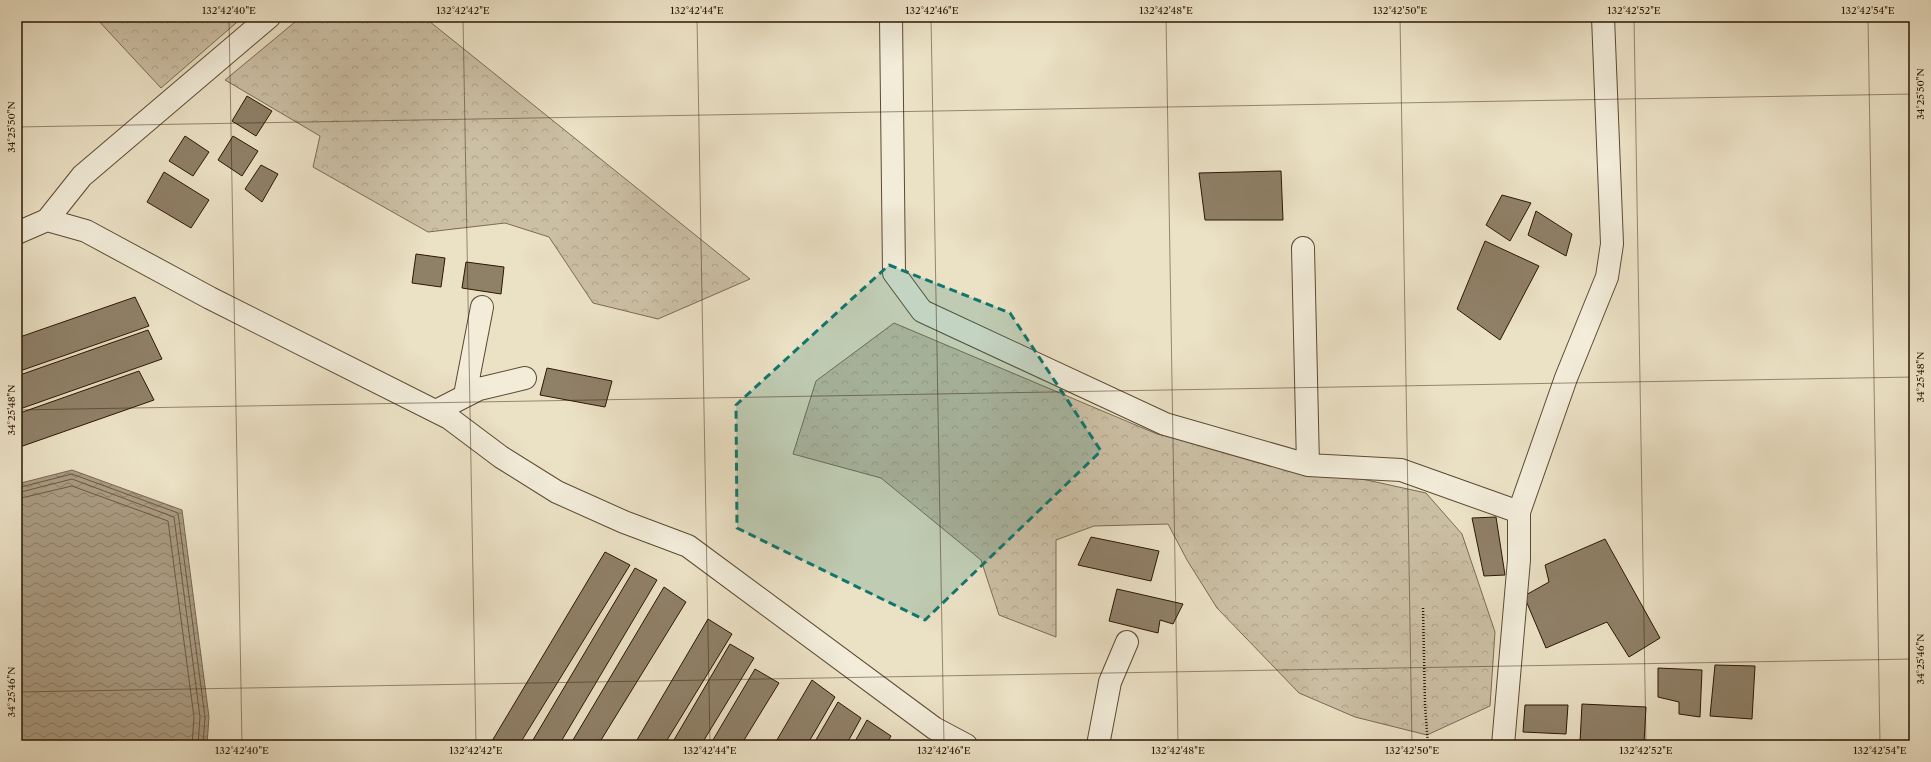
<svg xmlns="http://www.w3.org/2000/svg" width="1931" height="762" font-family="'Libre Caslon Text',serif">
<defs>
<pattern id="forest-crowns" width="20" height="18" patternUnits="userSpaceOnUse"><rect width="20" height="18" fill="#cbbfa4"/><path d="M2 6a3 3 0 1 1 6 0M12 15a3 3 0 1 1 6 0" fill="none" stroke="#aea38c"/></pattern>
<pattern id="water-waves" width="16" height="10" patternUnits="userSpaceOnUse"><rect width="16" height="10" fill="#aa9c83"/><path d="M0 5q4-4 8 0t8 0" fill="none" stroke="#8b7e69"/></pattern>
</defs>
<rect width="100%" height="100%" fill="#ebe1c5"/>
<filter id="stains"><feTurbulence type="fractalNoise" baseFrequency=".005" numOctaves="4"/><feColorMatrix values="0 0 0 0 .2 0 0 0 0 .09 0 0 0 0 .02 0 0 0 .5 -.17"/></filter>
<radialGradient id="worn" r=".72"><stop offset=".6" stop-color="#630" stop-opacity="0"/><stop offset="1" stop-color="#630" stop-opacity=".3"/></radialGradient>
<path fill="url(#forest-crowns)" stroke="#7c6b54" d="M 95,17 L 243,17 L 161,88 Z
M 301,17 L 424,17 L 750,279 L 658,319 L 593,303 L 549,237 L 505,223 L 428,232 L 313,167 L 320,136 L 225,80 Z
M 894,323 L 1157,434 L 1426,493 L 1462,534 L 1495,632 L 1490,706 L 1427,735 L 1355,717 L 1299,693 L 1217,608 L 1187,560 L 1168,524 L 1094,526 L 1056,540 L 1056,637 L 999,615 L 981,560 L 881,478 L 793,454 L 816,381 Z"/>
<path fill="url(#water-waves)" stroke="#786750" d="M 72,470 L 182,510 L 209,717 L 207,745 L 33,745 L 17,737 L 17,484 Z"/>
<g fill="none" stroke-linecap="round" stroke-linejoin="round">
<path stroke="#6b5a43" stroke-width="1" d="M 17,488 L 72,474 L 178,513 L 205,717 L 203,745
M 17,493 L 72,479 L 174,517 L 200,717 L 198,745
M 17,499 L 72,486 L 168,521 L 194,717 L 192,745"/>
</g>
<path fill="#8f8068" stroke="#2c1703" d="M 247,96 L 272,111 L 256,136 L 232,121 Z
M 185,136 L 209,152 L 193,176 L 169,161 Z
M 233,136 L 258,151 L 242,176 L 218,160 Z
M 261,165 L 278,174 L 262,202 L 245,189 Z
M 1281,171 L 1283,220 L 1205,220 L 1199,173 Z
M 164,172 L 209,200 L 191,228 L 147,202 Z
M 1502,195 L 1531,203 L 1510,241 L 1486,225 Z
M 1536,211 L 1572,234 L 1566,256 L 1528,235 Z
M 1485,241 L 1539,266 L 1500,340 L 1457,309 Z
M 416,254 L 445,258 L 441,287 L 412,283 Z
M 466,262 L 504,267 L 501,294 L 462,288 Z
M 135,297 L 149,326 L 17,372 L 17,338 Z
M 148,330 L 162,359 L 17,410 L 17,376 Z
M 547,368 L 612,381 L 605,407 L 540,395 Z
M 139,371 L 154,400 L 17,448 L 17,414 Z
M 1496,517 L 1505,575 L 1484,576 L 1472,518 Z
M 1091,537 L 1159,551 L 1151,581 L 1078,565 Z
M 1605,539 L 1660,638 L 1629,657 L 1607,622 L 1546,648 L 1524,596 L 1549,582 L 1545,565 Z
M 605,552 L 630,565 L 519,745 L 498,745 L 492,741 Z
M 635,568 L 657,580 L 559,745 L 530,745 Z
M 664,587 L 686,602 L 598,745 L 570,745 Z
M 1117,589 L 1183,604 L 1173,624 L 1160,620 L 1158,633 L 1109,621 Z
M 708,619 L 732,634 L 664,745 L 634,745 Z
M 730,644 L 754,658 L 701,745 L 671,745 Z
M 1715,665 L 1755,666 L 1752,719 L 1710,716 Z
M 1658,668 L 1702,670 L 1700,717 L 1679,714 L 1679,702 L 1658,697 Z
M 755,669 L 779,683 L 741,745 L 710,745 Z
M 812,680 L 835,697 L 807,745 L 774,745 Z
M 838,702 L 861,718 L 846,745 L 813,745 Z
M 1582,704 L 1646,707 L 1644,743 L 1580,742 Z
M 1525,705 L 1568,705 L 1566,734 L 1523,732 Z
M 867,720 L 891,736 L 886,745 L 853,745 Z"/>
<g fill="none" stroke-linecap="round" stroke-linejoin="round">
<defs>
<path id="minor" d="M 891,17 L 894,273 L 922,311 L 1165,424 L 1308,465 L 1401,470 L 1519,512
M 47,220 L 86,231 L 210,298 L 449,418 L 501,457 L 557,492 L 624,522 L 688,546 L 934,728 L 966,745
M 17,233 L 47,220 L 82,176 L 269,17
M 1303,248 L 1308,465
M 465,395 L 482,307
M 436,411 L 479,389 L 525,378
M 1098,745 L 1110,682 L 1127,642
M 1503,745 L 1519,560 L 1519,512 L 1566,378 L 1607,277 L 1612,244 L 1603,17"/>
</defs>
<use href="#minor" stroke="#5c4a34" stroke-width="24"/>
<path stroke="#2c1703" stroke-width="2.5" stroke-dasharray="1 2" stroke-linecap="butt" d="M 1423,608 L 1425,705 L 1428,745"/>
<use href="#minor" stroke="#f2ecd9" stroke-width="22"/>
</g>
<path fill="#0f766e" fill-opacity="0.2" stroke="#0f766e" stroke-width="3" stroke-dasharray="8 5" stroke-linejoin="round" d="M 889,265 L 1010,313 L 1101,451 L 925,620 L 737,528 L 736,405 Z"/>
<path fill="none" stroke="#2c1703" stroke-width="1" stroke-opacity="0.45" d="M 229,17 L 242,745M 463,17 L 476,745M 697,17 L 710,745M 931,17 L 944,745M 1166,17 L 1178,745M 1400,17 L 1412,745M 1634,17 L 1646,745M 1868,17 L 1880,745M 17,127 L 1914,94M 17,410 L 1914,377M 17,692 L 1914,659"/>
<rect width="1931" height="762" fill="none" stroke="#ebe1c5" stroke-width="44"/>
<rect x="22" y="22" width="1887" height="718" fill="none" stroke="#2c1703" stroke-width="1.5"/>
<g font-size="10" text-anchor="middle" fill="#2c1703">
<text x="229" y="14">132°42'40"E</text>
<text x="463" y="14">132°42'42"E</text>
<text x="697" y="14">132°42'44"E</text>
<text x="932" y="14">132°42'46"E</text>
<text x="1166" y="14">132°42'48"E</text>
<text x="1400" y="14">132°42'50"E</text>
<text x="1634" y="14">132°42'52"E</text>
<text x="1868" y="14">132°42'54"E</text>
<text transform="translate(1920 94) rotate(-90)" y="4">34°25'50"N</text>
<text transform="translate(11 127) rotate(-90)" y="4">34°25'50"N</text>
<text transform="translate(1920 377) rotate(-90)" y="4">34°25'48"N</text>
<text transform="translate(11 410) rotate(-90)" y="4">34°25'48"N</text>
<text transform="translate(1920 659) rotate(-90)" y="4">34°25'46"N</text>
<text transform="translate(11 692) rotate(-90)" y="4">34°25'46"N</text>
<text x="242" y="754">132°42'40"E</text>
<text x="476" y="754">132°42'42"E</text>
<text x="710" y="754">132°42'44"E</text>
<text x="944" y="754">132°42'46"E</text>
<text x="1178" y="754">132°42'48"E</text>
<text x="1412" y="754">132°42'50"E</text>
<text x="1646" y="754">132°42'52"E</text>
<text x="1880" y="754">132°42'54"E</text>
</g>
<rect width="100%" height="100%" filter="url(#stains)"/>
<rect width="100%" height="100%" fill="url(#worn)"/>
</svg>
